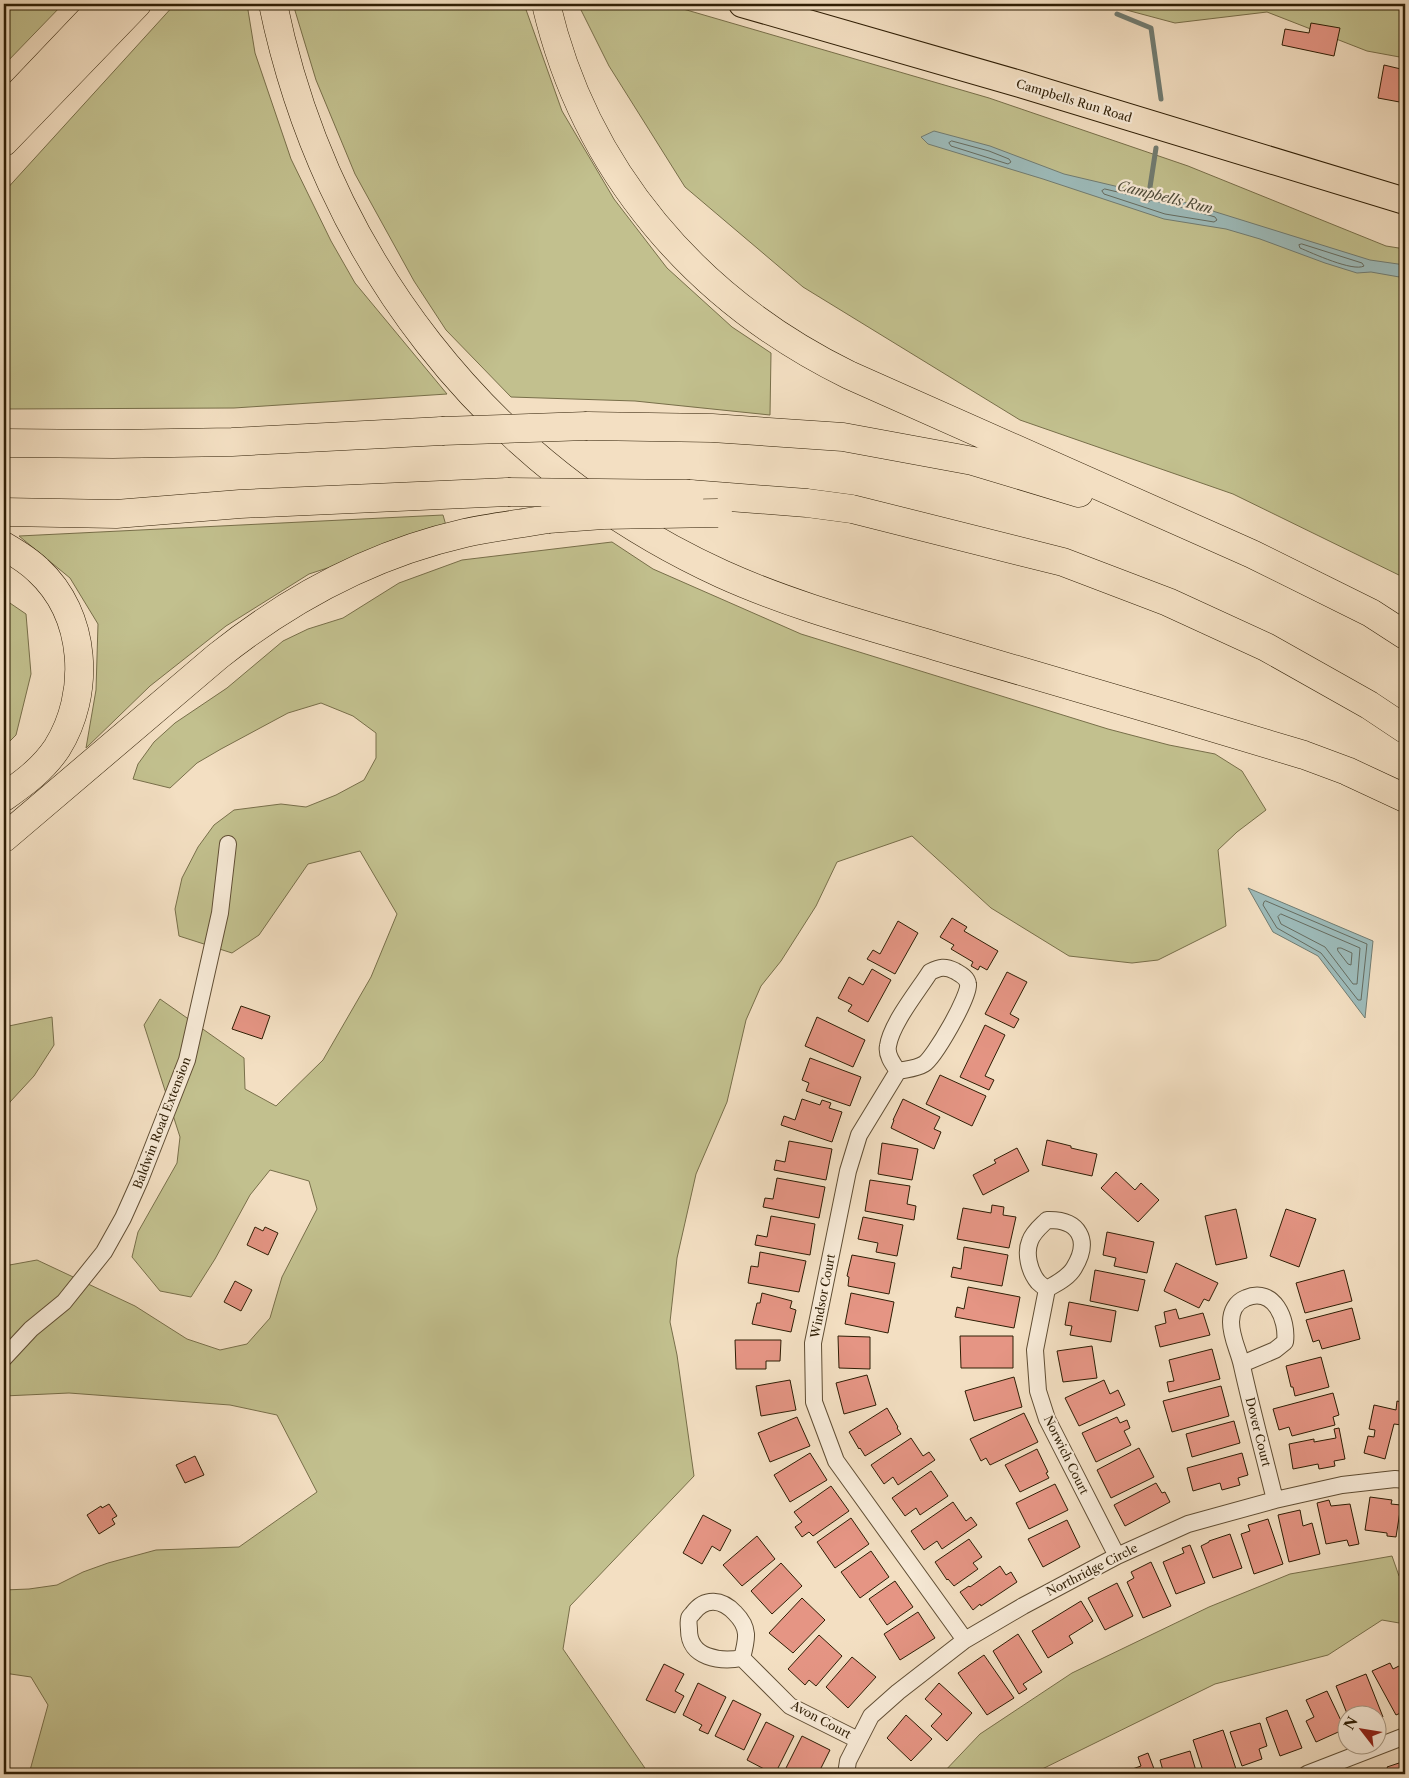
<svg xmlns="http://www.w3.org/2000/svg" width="1409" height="1778" font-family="'Libre Caslon Text',serif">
<rect width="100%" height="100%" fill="#f3dfc2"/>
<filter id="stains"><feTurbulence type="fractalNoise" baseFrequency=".004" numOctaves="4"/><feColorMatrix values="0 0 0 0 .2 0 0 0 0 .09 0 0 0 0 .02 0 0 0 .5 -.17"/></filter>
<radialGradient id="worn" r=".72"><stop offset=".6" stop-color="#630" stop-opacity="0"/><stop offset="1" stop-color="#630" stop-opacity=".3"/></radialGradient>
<path fill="#c2c08e" stroke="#786f4a" d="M 4,4 L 63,4 L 4,65 Z
M 175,4 L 247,4 L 255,53 L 291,159 L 331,241 L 355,283 L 447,394 L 234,408 L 4,409 L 4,192 Z
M 293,4 L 524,4 L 562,111 L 614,199 L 667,268 L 732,327 L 771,353 L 770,415 L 635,401 L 511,397 L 446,330 L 414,281 L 355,174 L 316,80 Z
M 578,4 L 666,4 L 989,98 L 1188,166 L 1386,246 L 1405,249 L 1405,578 L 1233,494 L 1020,420 L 803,287 L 685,187 L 609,66 Z
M 1104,4 L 1405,4 L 1405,58 L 1367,51 L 1267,12 L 1175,23 Z
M 443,515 L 447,529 L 309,574 L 226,626 L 150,686 L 86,748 L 96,690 L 98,624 L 70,578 L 19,536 Z
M 612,542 L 653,569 L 801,634 L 1108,729 L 1169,745 L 1215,754 L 1242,771 L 1266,810 L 1237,832 L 1218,850 L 1226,926 L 1158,960 L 1132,963 L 1069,956 L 991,908 L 912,836 L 837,862 L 816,906 L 781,961 L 761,986 L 746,1020 L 727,1102 L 696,1174 L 677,1258 L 670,1322 L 677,1355 L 694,1476 L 570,1606 L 563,1649 L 649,1774 L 29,1774 L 48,1705 L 31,1677 L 4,1673 L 4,1590 L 29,1589 L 57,1585 L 83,1572 L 108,1563 L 156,1550 L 239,1547 L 317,1492 L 277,1415 L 230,1405 L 69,1393 L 4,1396 L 4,1266 L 37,1260 L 135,1306 L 187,1339 L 220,1350 L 247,1344 L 270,1318 L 282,1277 L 317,1209 L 309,1181 L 270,1170 L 250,1195 L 215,1259 L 191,1297 L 160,1291 L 132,1257 L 138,1232 L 177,1163 L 180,1137 L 144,1025 L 160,999 L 244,1058 L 245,1089 L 276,1106 L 323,1060 L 371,977 L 397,914 L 360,851 L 308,864 L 259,935 L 232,953 L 179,936 L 175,909 L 182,878 L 198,847 L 214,825 L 234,810 L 281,804 L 306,807 L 336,795 L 364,780 L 376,758 L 376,733 L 353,716 L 321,703 L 288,713 L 221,749 L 197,763 L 170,788 L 133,779 L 138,764 L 154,742 L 175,723 L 227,688 L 283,641 L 308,629 L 343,618 L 399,583 L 462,560 Z
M 4,599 L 26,614 L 31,674 L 16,735 L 4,747 Z
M 52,1017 L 54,1045 L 34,1076 L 10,1102 L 4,1115 L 4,1027 Z
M 1392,1556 L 1399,1576 L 1405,1578 L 1405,1624 L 1382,1620 L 1328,1655 L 1215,1684 L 1032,1774 L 942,1774 L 980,1734 L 1072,1673 L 1209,1607 L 1290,1574 Z"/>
<path fill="#9dbbba" stroke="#717c72" d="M 934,131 L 990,146 L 1064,174 L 1187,203 L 1370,260 L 1405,265 L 1405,278 L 1371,272 L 1357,273 L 1325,263 L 1260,239 L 1226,229 L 1164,219 L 1043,179 L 928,144 L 921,137 Z
M 1248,888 L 1373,941 L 1365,1018 L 1318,956 L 1273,932 Z"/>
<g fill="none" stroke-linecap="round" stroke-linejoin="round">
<path stroke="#666c60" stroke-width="1" d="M 952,141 L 989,151 L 1009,159 L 1011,162 L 1008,164 L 951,146 L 949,143 Z
M 1105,189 L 1185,208 L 1215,217 L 1217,220 L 1214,222 L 1165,214 L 1104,194 L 1102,191 Z
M 1302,244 L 1362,263 L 1364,266 C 1353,272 1312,253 1300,248 L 1299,245 Z
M 1266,901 L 1367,944 L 1361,1000 L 1358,1000 L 1321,953 L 1277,928 L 1263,905 L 1264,902 Z
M 1281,914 L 1360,948 L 1357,984 L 1353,984 L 1325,947 L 1281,924 L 1278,917 Z
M 1338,948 L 1341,948 L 1352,953 L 1351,965 L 1348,964 L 1338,951 Z"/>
<path stroke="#717c72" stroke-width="5" d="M 1117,14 L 1151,28 L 1161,99
M 1148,200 L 1156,148"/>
</g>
<path fill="#e59584" stroke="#2f1e05" d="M 1311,23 L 1340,28 L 1334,56 L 1282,45 L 1285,29 L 1309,33 Z
M 1384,65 L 1405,70 L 1405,103 L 1378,98 Z
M 952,918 L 967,927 L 964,931 L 998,951 L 987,970 L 980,966 L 978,970 L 971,966 L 973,962 L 951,949 L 954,945 L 940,937 Z
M 898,921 L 918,933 L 895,974 L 867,959 L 873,950 L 880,954 Z
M 872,969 L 891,980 L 868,1022 L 848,1011 L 852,1005 L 838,998 L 849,977 L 863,985 Z
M 1007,972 L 1027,982 L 1010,1014 L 1019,1019 L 1014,1028 L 985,1014 Z
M 241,1006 L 270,1016 L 262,1039 L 232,1029 Z
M 817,1017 L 865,1040 L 853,1067 L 805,1046 Z
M 985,1025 L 1005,1035 L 985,1076 L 994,1080 L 989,1090 L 960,1077 Z
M 810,1058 L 861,1077 L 850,1106 L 806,1091 L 809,1083 L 802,1080 Z
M 940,1075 L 986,1096 L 972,1126 L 926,1104 Z
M 802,1099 L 820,1105 L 822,1100 L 831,1103 L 829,1108 L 842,1112 L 832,1142 L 781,1125 L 784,1116 L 795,1120 Z
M 903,1099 L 940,1117 L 934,1129 L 941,1132 L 934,1149 L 891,1128 L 894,1120 L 893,1120 Z
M 1047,1140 L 1071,1146 L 1071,1148 L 1097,1154 L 1092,1176 L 1042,1165 Z
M 789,1141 L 832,1149 L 826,1180 L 774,1170 L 776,1160 L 785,1162 Z
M 882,1143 L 918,1149 L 912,1180 L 878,1174 Z
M 1017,1148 L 1029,1171 L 983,1195 L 973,1175 L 996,1163 L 994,1160 Z
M 1116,1172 L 1135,1190 L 1141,1183 L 1159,1200 L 1138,1222 L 1101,1188 Z
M 777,1178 L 825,1187 L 819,1218 L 763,1207 L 765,1198 L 773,1199 Z
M 870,1180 L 910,1186 L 907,1204 L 916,1206 L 914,1220 L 865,1211 Z
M 992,1205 L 1004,1207 L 1003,1215 L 1016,1217 L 1009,1248 L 957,1239 L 963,1208 L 991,1213 Z
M 1236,1209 L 1247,1258 L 1216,1265 L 1205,1216 Z
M 1286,1209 L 1316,1219 L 1299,1267 L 1270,1256 Z
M 771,1216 L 815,1224 L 810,1255 L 755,1245 L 757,1235 L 767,1237 Z
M 863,1217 L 903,1225 L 897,1256 L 876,1252 L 878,1243 L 858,1239 Z
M 255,1227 L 263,1231 L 265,1227 L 278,1233 L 268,1255 L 247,1245 Z
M 1107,1232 L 1154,1242 L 1147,1273 L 1114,1266 L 1116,1258 L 1103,1255 Z
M 964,1247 L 1008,1255 L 1002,1286 L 951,1277 L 953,1267 L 961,1269 Z
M 760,1252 L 806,1261 L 799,1292 L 748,1283 L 751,1266 L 758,1267 Z
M 852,1255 L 895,1263 L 889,1294 L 848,1286 L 849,1277 L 847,1276 Z
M 1176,1263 L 1218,1283 L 1209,1301 L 1204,1299 L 1199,1308 L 1164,1291 Z
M 1095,1270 L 1145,1280 L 1138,1311 L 1090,1301 Z
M 1344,1270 L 1352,1301 L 1305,1313 L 1296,1283 Z
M 235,1281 L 252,1290 L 241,1311 L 224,1302 Z
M 968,1287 L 1020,1297 L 1014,1328 L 955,1317 L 957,1307 L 964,1309 Z
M 762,1293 L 792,1301 L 790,1308 L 796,1310 L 791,1332 L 752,1324 L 757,1303 L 760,1303 Z
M 851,1293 L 894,1302 L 888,1333 L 845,1324 Z
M 1069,1302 L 1116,1311 L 1111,1342 L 1070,1335 L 1072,1326 L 1065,1325 Z
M 1352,1308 L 1360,1339 L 1322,1349 L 1319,1340 L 1313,1342 L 1306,1320 Z
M 1176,1309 L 1179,1319 L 1203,1313 L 1210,1335 L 1160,1347 L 1155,1326 L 1166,1323 L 1164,1312 Z
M 838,1336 L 870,1337 L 870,1369 L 839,1368 Z
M 960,1336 L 1013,1336 L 1013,1368 L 961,1368 Z
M 735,1340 L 781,1340 L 780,1361 L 766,1361 L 766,1369 L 736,1369 Z
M 1092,1346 L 1097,1378 L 1063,1382 L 1057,1351 Z
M 1212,1349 L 1220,1379 L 1169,1392 L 1167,1382 L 1174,1381 L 1169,1360 Z
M 1321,1357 L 1329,1387 L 1295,1396 L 1293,1387 L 1291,1387 L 1286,1366 Z
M 867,1375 L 876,1405 L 844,1414 L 836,1383 Z
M 1014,1377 L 1022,1407 L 974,1421 L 965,1391 Z
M 790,1380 L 796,1410 L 761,1416 L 756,1386 Z
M 1104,1380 L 1110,1394 L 1118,1390 L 1125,1405 L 1079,1426 L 1065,1398 Z
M 1221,1386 L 1229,1416 L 1172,1432 L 1163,1401 Z
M 1333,1393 L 1339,1415 L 1333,1417 L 1335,1425 L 1292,1436 L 1289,1427 L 1279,1430 L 1273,1409 Z
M 1397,1401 L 1405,1403 L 1405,1409 L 1402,1425 L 1394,1424 L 1385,1459 L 1364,1453 L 1368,1436 L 1374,1437 L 1375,1430 L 1369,1429 L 1374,1405 L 1396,1410 Z
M 887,1408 L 898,1427 L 897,1428 L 901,1434 L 865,1456 L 860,1448 L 859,1449 L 849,1432 Z
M 1024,1413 L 1038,1442 L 990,1465 L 986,1458 L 981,1461 L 970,1439 Z
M 797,1417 L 810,1446 L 770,1462 L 758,1433 Z
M 1117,1417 L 1120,1423 L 1127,1420 L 1130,1428 L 1124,1431 L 1131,1445 L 1096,1462 L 1082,1433 Z
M 1234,1421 L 1240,1443 L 1192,1457 L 1186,1434 Z
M 1339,1428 L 1345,1459 L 1334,1461 L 1335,1466 L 1319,1469 L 1318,1464 L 1293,1469 L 1289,1444 L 1314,1439 L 1314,1442 L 1336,1438 L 1334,1429 Z
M 911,1438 L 923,1456 L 929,1452 L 935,1460 L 898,1485 L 893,1477 L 884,1484 L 871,1465 Z
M 1139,1448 L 1154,1477 L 1111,1498 L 1097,1470 Z
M 1037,1449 L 1048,1472 L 1046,1473 L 1049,1478 L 1020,1492 L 1005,1465 Z
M 810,1453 L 827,1480 L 790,1502 L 774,1475 Z
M 1242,1453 L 1248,1475 L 1238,1478 L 1240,1485 L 1222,1490 L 1220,1483 L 1193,1491 L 1187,1468 Z
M 195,1456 L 204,1475 L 185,1483 L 176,1465 Z
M 931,1471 L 948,1496 L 920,1515 L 916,1508 L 905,1516 L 892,1498 Z
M 1156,1483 L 1162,1493 L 1165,1492 L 1170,1502 L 1125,1526 L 1114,1505 Z
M 1055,1484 L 1068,1510 L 1029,1529 L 1016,1503 Z
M 831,1486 L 849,1511 L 813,1536 L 809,1532 L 802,1537 L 795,1527 L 802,1522 L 794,1512 Z
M 1370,1497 L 1392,1500 L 1391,1504 L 1401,1505 L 1396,1537 L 1387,1536 L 1387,1533 L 1365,1530 Z
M 1329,1500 L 1331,1506 L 1350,1504 L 1359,1544 L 1349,1546 L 1347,1540 L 1326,1544 L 1317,1503 Z
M 953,1502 L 966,1521 L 971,1517 L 977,1525 L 942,1549 L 937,1541 L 924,1550 L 911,1531 Z
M 109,1504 L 117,1516 L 112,1519 L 115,1524 L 99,1534 L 87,1515 L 101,1506 L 102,1508 Z
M 1300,1510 L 1303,1526 L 1312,1523 L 1320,1554 L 1289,1562 L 1278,1515 Z
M 703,1515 L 731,1530 L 720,1551 L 712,1546 L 702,1564 L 683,1553 Z
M 851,1518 L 869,1544 L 835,1568 L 817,1542 Z
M 1268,1519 L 1283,1564 L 1254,1574 L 1241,1534 L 1250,1531 L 1248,1525 Z
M 1067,1520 L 1080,1547 L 1043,1567 L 1028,1539 Z
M 1230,1534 L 1242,1568 L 1213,1578 L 1201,1546 L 1209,1542 L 1209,1541 Z
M 757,1536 L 775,1559 L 742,1586 L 723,1565 Z
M 969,1539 L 982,1557 L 973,1563 L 978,1569 L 954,1586 L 948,1579 L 947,1580 L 935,1562 Z
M 1190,1545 L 1205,1583 L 1176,1594 L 1163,1562 L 1184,1553 L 1182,1548 Z
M 871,1551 L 889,1577 L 860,1598 L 841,1572 Z
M 1151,1562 L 1171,1606 L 1143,1618 L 1127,1582 L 1134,1578 L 1131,1572 Z
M 781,1563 L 802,1586 L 772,1614 L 751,1591 Z
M 1000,1566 L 1006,1575 L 1011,1572 L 1017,1582 L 981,1606 L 980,1604 L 973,1610 L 960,1592 L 969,1586 L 970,1587 Z
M 895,1581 L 913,1607 L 887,1625 L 869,1599 Z
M 1117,1583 L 1133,1616 L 1105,1630 L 1088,1598 Z
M 802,1598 L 825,1620 L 793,1653 L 769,1633 Z
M 1081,1601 L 1093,1621 L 1069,1636 L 1073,1643 L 1048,1658 L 1032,1631 Z
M 918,1612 L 935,1638 L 900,1660 L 884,1634 Z
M 1018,1634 L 1042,1672 L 1023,1684 L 1027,1689 L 1019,1694 L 993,1651 Z
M 819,1635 L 842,1656 L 816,1686 L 809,1680 L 805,1685 L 788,1669 Z
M 984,1655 L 1014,1698 L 987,1715 L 958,1673 Z
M 852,1657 L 876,1677 L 848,1708 L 826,1687 Z
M 1390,1663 L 1393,1669 L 1403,1664 L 1405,1668 L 1405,1711 L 1396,1715 L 1372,1671 Z
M 664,1664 L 684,1674 L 675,1691 L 684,1696 L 675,1713 L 646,1700 Z
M 1366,1674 L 1383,1717 L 1376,1719 L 1376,1716 L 1348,1716 L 1336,1686 Z
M 698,1683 L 726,1697 L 708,1734 L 699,1730 L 702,1725 L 683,1715 Z
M 939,1683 L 972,1713 L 947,1741 L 931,1726 L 942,1714 L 925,1699 Z
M 1327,1691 L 1345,1729 L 1316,1742 L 1306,1721 L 1314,1717 L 1306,1700 Z
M 733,1700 L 761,1714 L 744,1750 L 715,1736 Z
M 1287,1710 L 1302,1748 L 1280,1756 L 1266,1718 Z
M 906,1715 L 932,1739 L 911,1761 L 887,1738 Z
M 766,1722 L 794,1736 L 775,1774 L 764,1774 L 766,1770 L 747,1760 Z
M 1260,1723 L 1267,1746 L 1259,1749 L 1262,1759 L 1242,1766 L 1230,1732 Z
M 1223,1730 L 1236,1769 L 1221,1774 L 1204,1774 L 1193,1740 Z
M 802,1736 L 830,1750 L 818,1774 L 783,1774 Z
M 1190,1751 L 1197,1774 L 1164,1774 L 1160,1760 Z
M 1148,1753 L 1156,1774 L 1122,1774 L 1121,1773 L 1141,1766 L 1138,1757 Z
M 1405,1761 L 1405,1774 L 1390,1774 L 1387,1767 Z"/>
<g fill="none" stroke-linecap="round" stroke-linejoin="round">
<defs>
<path id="minor" d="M 898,1071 C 893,1064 886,1055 888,1046 C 891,1024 918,991 930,972 C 940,967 945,966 955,971 C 960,974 967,977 968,984 C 970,996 934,1058 924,1064 C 916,1069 906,1069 898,1071 L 859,1135 L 848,1171 L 813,1343 L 814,1402 L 836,1461 L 965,1640
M 1047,1289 C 1044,1287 1040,1284 1038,1282 C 1029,1271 1025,1253 1030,1241 C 1033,1232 1041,1226 1047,1220 C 1079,1219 1091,1240 1074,1268 C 1068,1278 1057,1283 1047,1289 L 1035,1350 L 1038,1391 L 1047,1419 L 1117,1556
M 4,1358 L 31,1329 L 64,1302 L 104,1252 L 123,1218 L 140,1180 L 187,1060 L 220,913 L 228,844
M 1242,1364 L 1275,1350 L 1285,1342 C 1288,1320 1274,1286 1246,1298 C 1236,1302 1231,1311 1231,1322 C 1231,1338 1239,1351 1242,1366 C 1252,1411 1264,1455 1275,1500
M 742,1658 C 720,1662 689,1658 689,1630 C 689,1627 688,1622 689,1619 C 689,1616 692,1615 693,1613 C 705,1597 722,1599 735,1613 C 750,1628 747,1639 742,1658 L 790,1706 L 858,1740
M 846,1774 L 848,1761 L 871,1716 L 898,1692 L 965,1640 L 1023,1606 L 1117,1556 L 1188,1524 L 1275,1500 L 1342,1485 L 1395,1479 L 1405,1480
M 1307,1774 L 1405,1736"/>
<path id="primary" d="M 742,4 L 1020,84 L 1405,201"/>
<path id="motorway" d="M 273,4 C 325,256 486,466 722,574 C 795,607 873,627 949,650 C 1067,685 1186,719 1304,755 L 1347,771 L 1405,798
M 546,4 C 585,171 696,300 849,375 L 1252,554 L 1371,613 L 1405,635
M 4,109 L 104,4
M 4,142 L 137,4
M 587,426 L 712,428 L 843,437 L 973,461 L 1079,493
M 4,443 L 113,444 L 232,442 L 442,431
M 690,494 L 807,503 L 852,509 L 1063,562 L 1168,602 L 1266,647 L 1369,705 L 1405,729
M 4,512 L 116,514 L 240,504 L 508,492
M 4,546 C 16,553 28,560 38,570 C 87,615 91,694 57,748 C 43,769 24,783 4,797
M 4,838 L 218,656 C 292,597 373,554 465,533 C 492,527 520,524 548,519"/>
</defs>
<use href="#minor" stroke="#604e34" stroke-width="18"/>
<use href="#primary" stroke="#2f1e05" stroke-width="28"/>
<use href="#motorway" stroke="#2f1e05" stroke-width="29"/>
<use href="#minor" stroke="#f7ead7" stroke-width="16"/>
<use href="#primary" stroke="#f3dfc2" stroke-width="26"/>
<use href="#motorway" stroke="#f3dfc2" stroke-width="28"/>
<defs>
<path id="motorway-bridge" d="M 442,431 L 587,426
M 508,492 L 690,494
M 548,519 L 603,515 L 718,513"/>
</defs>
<use href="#motorway-bridge" stroke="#2f1e05" stroke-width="29" stroke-linecap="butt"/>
<use href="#motorway-bridge" stroke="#f3dfc2" stroke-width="28"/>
</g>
<g text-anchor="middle" stroke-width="4.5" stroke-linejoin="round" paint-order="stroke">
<g font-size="12" fill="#2f1e05" stroke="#f7ead7">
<text transform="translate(1074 101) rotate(17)" y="4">Campbells Run Road</text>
<text transform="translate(162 1123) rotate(-69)" y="4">Baldwin Road Extension</text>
<text transform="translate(823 1296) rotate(-79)" y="4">Windsor Court</text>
<text transform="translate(1258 1432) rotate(76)" y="4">Dover Court</text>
<text transform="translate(1066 1455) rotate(64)" y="4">Norwich Court</text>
<text transform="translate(1092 1570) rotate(-27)" y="4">Northridge Circle</text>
<text transform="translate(821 1720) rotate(28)" y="4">Avon Court</text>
</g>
<g font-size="14" font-style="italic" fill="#504d3b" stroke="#f7ead7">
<text transform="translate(1165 197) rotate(14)" y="5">Campbells Run</text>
</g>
</g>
<rect width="1409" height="1778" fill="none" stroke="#f3dfc2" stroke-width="20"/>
<rect x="5" y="5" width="1399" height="1768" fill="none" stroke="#2f1e05" stroke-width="2.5"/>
<rect x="10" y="10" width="1389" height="1758" fill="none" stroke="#2f1e05"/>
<g transform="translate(1362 1730) rotate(301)"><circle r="24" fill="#f7ead7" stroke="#a79883"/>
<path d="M0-4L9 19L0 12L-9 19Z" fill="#8f2418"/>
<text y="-8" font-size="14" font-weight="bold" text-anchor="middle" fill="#2f1e05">N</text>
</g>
<rect width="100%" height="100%" filter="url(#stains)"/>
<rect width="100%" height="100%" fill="url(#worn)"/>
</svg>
